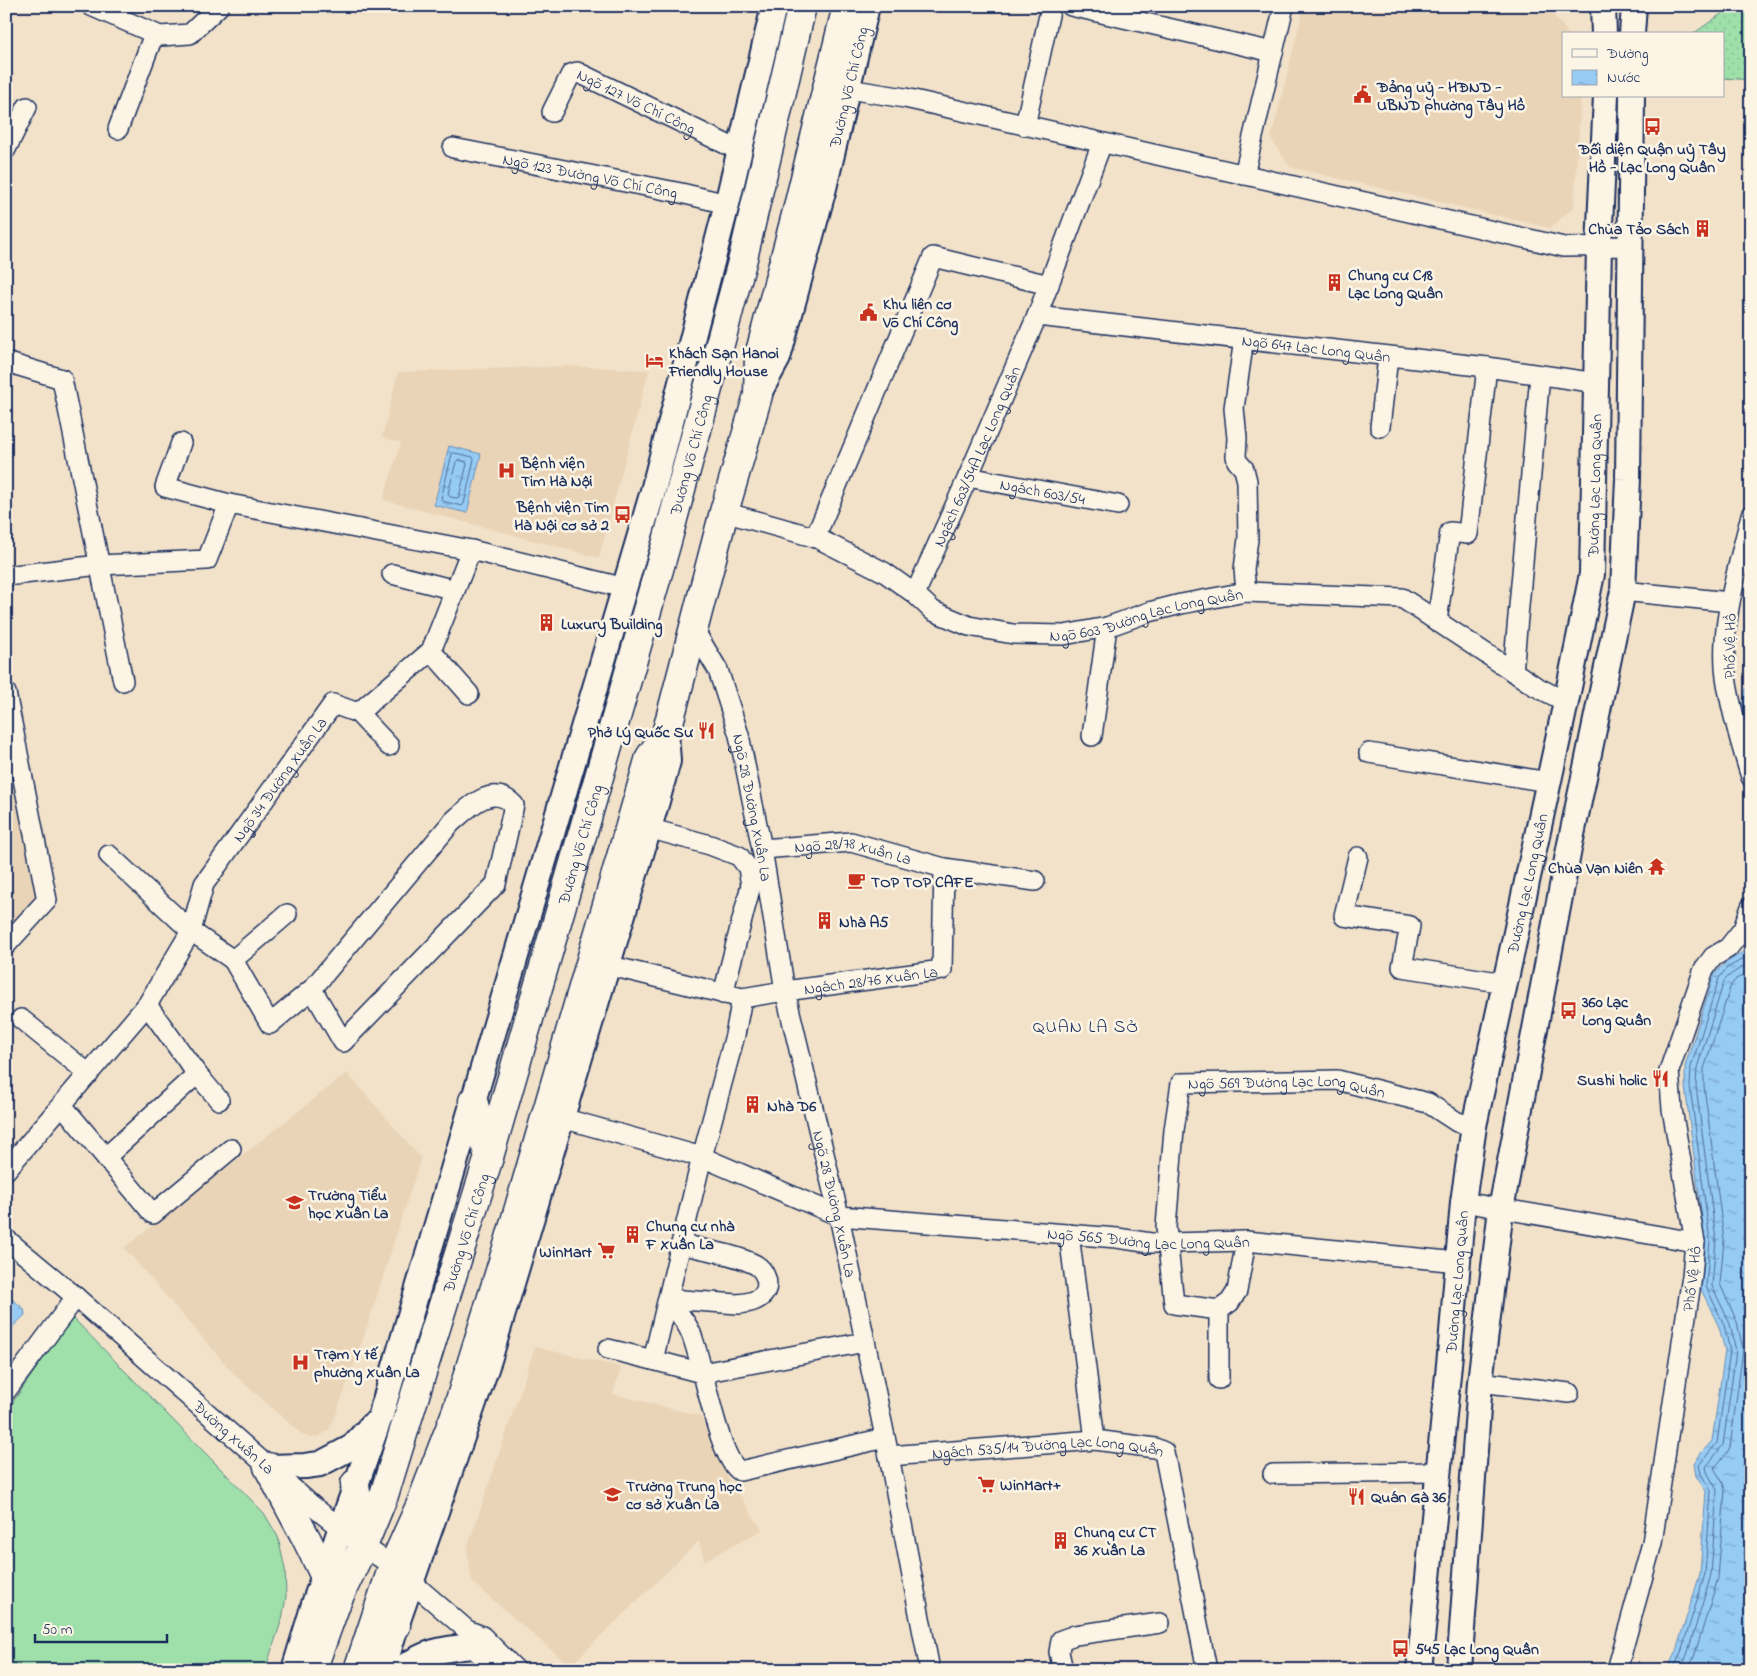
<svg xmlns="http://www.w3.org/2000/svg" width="1757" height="1676" font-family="'Indie Flower',sans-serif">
<defs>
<pattern id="park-dots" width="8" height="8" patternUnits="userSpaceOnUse" patternTransform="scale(1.25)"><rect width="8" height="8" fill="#9fe0aa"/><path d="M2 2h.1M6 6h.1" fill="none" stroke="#88c095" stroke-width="1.8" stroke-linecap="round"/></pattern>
<pattern id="water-ripples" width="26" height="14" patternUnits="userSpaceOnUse" patternTransform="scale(1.25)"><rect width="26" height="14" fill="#96cbf4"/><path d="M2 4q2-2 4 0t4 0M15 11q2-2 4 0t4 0" fill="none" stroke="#7aa5c9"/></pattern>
</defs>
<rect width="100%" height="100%" fill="#f2e2ca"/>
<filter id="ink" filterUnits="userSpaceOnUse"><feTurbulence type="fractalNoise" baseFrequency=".02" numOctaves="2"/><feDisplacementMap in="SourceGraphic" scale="10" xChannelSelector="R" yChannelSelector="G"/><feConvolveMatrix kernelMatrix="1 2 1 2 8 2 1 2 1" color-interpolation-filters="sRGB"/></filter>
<g filter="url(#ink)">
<path fill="#ead4b7" d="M 1304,6 L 1546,6 L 1569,34 L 1563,34 L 1563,96 L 1581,96 L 1574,207 L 1550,228 L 1290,167 L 1271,139 Z
M 568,366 L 649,370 L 599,558 L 383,500 L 401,443 L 382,437 L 398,372 Z
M 6,735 L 40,896 L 6,932 Z
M 347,1073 L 421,1158 L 360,1349 L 335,1417 L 329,1430 L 320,1436 L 310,1438 L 301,1434 L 236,1376 L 124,1248 Z
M 535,1347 L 621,1367 L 613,1394 L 700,1416 L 719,1453 L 728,1478 L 762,1530 L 704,1561 L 699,1541 L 570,1666 L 472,1582 L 467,1549 Z"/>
<path fill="#9fe0aa" stroke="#5d8884" d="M 72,1317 L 264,1513 L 278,1537 L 285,1569 L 286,1597 L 282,1619 L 265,1670 L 6,1670 L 6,1412 Z"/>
<path fill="url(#park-dots)" stroke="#5d8884" d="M 1733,10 L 1751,13 L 1751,80 L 1723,78 L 1723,34 L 1693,34 L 1724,12 Z"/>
<path fill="url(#water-ripples)" stroke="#658db8" d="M 449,446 L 481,454 L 467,513 L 434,505 Z
M 1751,667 L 1751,748 L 1741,711 Z
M 1751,937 L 1751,1670 L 1667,1670 L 1676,1651 L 1700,1574 L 1706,1491 L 1696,1476 L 1694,1464 L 1701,1453 L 1712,1441 L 1725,1351 L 1719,1327 L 1700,1287 L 1705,1241 L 1685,1087 L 1685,1066 L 1714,975 C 1717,972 1719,968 1722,966 C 1734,955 1746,956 1751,937 Z
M 6,1294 L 24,1309 L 25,1315 L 6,1333 Z"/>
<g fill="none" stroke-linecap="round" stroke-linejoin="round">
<path stroke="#4c6d9a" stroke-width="1" d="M 455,453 L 473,457 L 474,459 L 464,504 L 462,506 L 442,501 L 441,499 L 452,454 Z
M 459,460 L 466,462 L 467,464 L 459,497 L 457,498 L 450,497 L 448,494 L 456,462 Z
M 1673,1670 L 1681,1653 L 1705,1574 L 1711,1491 L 1701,1474 L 1699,1465 L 1717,1443 L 1730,1351 L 1724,1325 L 1706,1286 L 1710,1241 L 1690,1086 L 1691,1067 L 1719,978 L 1727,968 L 1743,959 L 1751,950
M 1680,1670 L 1687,1655 L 1711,1575 L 1717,1490 L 1707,1472 L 1706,1467 L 1723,1445 L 1736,1351 L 1730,1324 L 1712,1286 L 1716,1240 L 1696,1086 L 1697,1068 L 1724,981 C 1732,971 1743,969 1751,960
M 1688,1670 L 1694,1657 L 1718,1578 L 1725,1490 L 1723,1483 L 1714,1468 L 1727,1453 L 1730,1447 L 1743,1349 L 1737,1322 L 1720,1284 L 1724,1240 L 1704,1086 L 1704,1069 L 1731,985 L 1736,979 L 1751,971"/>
<defs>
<g id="minor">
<path d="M 91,6 L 160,36 L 190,34 L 219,6"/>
<path d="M 1071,6 L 1273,52"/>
<path d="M 848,89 L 905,98 L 1564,247 L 1632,246"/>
<path id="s1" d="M 552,112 L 571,74 L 577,72 L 740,151"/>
<path d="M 1025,126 L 1051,6"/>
<path d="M 118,129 L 154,34"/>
<path id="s2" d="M 453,148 L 681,193 L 727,204"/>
<path d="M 6,149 L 27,107"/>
<path d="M 1244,175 L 1284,6"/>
<path id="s3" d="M 1037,316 L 1487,367 L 1597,383"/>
<path d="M 1244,339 L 1234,408 L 1237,438 L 1236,456 L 1237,461 L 1244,469 L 1247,481 L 1248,539 L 1244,569 L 1246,592"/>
<path d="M 6,362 L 62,379 L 123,681"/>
<path d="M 1380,427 L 1388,357"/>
<path d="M 181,443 L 165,487 L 229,504"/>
<path id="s4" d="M 968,477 L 1118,505"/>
<path id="s5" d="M 724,512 L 817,538 L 884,572 L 915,594 L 933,611 L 969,626 L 1013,634 L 1064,635 L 1107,627 L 1149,612 L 1181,604 L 1246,592 L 1402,598 L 1535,686 L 1566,702"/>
<path d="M 1751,515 C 1739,565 1719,625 1726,677 C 1731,711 1741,745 1751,777"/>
<path d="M 815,538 L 933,257 L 1049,285"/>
<path d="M 392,574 L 455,590"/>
<path d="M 6,576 L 99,565 L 207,560 L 229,504 L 471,550"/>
<path d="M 1623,591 L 1729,602"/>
<path id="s6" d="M 915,594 L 968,477 L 1037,316 L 1102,143"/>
<path d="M 1437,621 L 1450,532 L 1468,534 L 1487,367"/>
<path id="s7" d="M 693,628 L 718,670 L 739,735 L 762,849 L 785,991 L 839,1216 L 889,1456 L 930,1670"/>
<path d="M 431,651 L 469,694"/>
<path d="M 1513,672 L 1540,375"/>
<path d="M 6,693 L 47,900 L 6,945"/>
<path d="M 358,713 L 389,746"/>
<path d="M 1092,736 L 1107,627"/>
<path d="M 1369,753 L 1549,782"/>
<path d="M 648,828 L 710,845 L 739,856 L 748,868 L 751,885 L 723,994"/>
<path id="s8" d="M 762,849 L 851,842 L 944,868"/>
<path d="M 109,855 L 191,931 L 233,960 L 270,1024 L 312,989 L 343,1042 L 496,884 L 514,805 C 492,782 468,808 451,823 L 312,989"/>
<path d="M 1358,857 L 1344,916 L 1410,926 L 1402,967 L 1505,983"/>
<path d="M 233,960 L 287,914"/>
<path id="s9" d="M 607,965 L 742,998 L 785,991 L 942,970 L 944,868 L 1035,881"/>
<path d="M 742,998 L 735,1035 L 702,1157 L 653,1360 L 702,1373 L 865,1342"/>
<path d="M 147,1005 L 197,1074 L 219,1100"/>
<path d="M 21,1019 L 89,1074"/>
<path d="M 62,1105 L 153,1214 L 231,1149"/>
<path id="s10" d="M 562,1118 L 702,1157 L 839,1216 L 1117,1238 L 1151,1243 L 1169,1243 L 1246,1241 L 1458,1262"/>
<path d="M 106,1157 L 197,1074"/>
<path id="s11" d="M 6,1170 L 147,1005 L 191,931 L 204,884 L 333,704 L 358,713 L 431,651 L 471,550 L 625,588"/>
<path d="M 1463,1202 L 1695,1242"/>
<path d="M 1069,1234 L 1095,1440"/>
<path id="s12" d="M 6,1239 L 76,1297 L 315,1508 L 363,1546 L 393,1566 L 467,1630 L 482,1636 L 516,1670"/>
<path d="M 668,1299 C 675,1309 685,1320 690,1331 C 703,1358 717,1458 740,1471 L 885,1438"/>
<path d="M 668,1299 L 738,1304 C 748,1303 760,1301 765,1292 C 770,1282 764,1270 756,1265 C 736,1254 704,1250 681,1244"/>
<path id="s13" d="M 1219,1310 L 1174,1304 L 1166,1227 L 1174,1130 L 1181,1083 L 1337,1080 L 1428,1103 L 1457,1122 L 1474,1126"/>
<path d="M 608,1349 L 653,1360"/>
<path d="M 1219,1379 L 1219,1310 L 1230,1302 L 1237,1291 L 1246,1241"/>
<path d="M 1480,1382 L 1569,1393"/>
<path d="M 6,1391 L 76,1297"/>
<path id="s14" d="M 889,1456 L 1095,1440 L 1155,1448 L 1164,1452 L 1207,1670"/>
<path d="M 1273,1474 L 1438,1472"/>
<path d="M 468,1633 L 472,1646 L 495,1670"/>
<path d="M 1063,1670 L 1059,1652 L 1061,1640 L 1075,1635 L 1160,1623"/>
<path id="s15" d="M 1617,1670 L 1652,1543 L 1692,1276 L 1695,1242 L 1672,1109 L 1669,1071 L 1704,969 L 1713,957 L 1728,948 L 1743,929 L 1751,907"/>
</g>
<g id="major">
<path d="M 1603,6 L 1604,34"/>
<path d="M 1632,34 L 1634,6"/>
<path id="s16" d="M 758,395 L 778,358 L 824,188 L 867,6"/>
<path d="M 268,1467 L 305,1466 L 320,1464 L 352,1447 L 372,1425"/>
<path d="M 294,1670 L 315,1601 L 381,1414 L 653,491 L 727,204 L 774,6"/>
<path d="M 383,1670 L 396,1626 L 489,1360 L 657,801 L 668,761 L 666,734"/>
<path d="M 400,1670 C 424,1651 443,1649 472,1646"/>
<path id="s17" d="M 1419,1670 L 1451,1344 L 1463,1202 L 1474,1126 L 1566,702 L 1592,574 L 1599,247 L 1606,96"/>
<path d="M 1459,1670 L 1480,1382 L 1501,1209 L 1569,849 L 1623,591 L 1628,479 L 1632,96"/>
</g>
<g id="highway">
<path d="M 473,1101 L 489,1157"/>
<path d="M 268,1467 L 306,1538 L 337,1601"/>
<path d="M 355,1484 L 362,1544"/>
<path d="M 393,1577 L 396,1626"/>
<path id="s18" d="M 312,1670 L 337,1601 L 363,1546 L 384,1495 L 489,1157 L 666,545 L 743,258 L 802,6"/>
<path d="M 358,1670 L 393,1566 L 420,1506 L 457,1410 L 509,1242 L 650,757 L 666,734 L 724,512 L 758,395 L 759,356 L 797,211 L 847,6"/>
</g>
</defs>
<use href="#minor" stroke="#1b2f5e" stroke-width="22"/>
<use href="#major" stroke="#1b2f5e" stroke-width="28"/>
<use href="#highway" stroke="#1b2f5e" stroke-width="31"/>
<use href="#minor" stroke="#fcf5e5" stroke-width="19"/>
<use href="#major" stroke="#fcf5e5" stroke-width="24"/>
<use href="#highway" stroke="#fcf5e5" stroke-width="28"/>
</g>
</g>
<defs>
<symbol id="civic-bare" viewBox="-9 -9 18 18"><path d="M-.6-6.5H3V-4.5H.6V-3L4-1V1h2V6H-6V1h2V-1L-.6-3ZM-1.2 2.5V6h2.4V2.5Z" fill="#c8321e" stroke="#fcf5e5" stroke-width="2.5" paint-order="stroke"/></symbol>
<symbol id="bus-bare" viewBox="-9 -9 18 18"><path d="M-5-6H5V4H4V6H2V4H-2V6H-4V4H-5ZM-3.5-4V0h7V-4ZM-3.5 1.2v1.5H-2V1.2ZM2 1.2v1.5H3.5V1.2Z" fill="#c8321e" stroke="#fcf5e5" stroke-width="2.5" paint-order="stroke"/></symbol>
<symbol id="building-bare" viewBox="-9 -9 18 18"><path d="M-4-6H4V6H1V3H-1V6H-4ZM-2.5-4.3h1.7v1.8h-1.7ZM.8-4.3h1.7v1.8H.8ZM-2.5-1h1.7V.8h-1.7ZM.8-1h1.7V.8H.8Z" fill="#c8321e" stroke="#fcf5e5" stroke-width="2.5" paint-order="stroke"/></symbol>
<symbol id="hotel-bare" viewBox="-9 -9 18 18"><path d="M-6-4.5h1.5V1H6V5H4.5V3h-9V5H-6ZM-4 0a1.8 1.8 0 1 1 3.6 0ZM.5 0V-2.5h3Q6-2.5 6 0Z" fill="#c8321e" stroke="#fcf5e5" stroke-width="2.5" paint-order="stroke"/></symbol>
<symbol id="hospital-bare" viewBox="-9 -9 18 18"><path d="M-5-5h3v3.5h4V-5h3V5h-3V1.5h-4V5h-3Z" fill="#c8321e" stroke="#fcf5e5" stroke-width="2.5" paint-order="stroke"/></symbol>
<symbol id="restaurant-bare" viewBox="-9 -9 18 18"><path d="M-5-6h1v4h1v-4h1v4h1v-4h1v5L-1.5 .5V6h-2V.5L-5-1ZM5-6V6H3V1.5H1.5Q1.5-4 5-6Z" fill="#c8321e" stroke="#fcf5e5" stroke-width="2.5" paint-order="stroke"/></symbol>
<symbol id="temple-bare" viewBox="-9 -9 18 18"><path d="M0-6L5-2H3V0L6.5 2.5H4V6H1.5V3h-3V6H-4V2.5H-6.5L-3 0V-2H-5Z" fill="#c8321e" stroke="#fcf5e5" stroke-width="2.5" paint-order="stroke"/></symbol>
<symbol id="cafe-bare" viewBox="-9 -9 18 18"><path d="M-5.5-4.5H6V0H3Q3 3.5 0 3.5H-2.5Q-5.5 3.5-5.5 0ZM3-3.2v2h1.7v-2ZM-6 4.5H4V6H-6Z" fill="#c8321e" stroke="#fcf5e5" stroke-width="2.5" paint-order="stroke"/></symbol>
<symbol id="school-bare" viewBox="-9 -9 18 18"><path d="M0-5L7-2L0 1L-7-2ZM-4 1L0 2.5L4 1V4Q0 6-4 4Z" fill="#c8321e" stroke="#fcf5e5" stroke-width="2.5" paint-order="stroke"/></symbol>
<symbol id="supermarket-bare" viewBox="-9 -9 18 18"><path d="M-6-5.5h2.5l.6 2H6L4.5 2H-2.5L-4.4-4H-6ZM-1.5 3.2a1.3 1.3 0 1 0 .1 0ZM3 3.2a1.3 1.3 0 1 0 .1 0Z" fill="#c8321e" stroke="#fcf5e5" stroke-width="2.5" paint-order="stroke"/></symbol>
</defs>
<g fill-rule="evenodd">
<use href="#civic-bare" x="1350" y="82" width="25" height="25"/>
<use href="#bus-bare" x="1640" y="114" width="25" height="25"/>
<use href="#building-bare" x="1690" y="216" width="25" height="25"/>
<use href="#building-bare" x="1322" y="270" width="25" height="25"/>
<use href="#civic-bare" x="856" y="300" width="25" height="25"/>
<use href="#hotel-bare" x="642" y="348" width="25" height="25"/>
<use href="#hospital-bare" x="494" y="458" width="25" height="25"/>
<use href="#bus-bare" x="610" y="502" width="25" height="25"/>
<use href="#building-bare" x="534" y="610" width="25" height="25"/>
<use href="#restaurant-bare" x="694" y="718" width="25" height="25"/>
<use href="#temple-bare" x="1644" y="854" width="25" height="25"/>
<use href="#cafe-bare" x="844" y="868" width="25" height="25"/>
<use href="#building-bare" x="812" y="908" width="25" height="25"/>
<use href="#bus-bare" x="1556" y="998" width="25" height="25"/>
<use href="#restaurant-bare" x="1648" y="1066" width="25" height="25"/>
<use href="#building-bare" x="740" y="1092" width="25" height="25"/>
<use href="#school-bare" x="282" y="1190" width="25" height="25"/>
<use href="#building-bare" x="620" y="1222" width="25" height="25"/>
<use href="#supermarket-bare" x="594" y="1238" width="25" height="25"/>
<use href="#hospital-bare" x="288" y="1350" width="25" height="25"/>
<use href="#supermarket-bare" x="974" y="1472" width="25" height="25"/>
<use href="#school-bare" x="600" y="1482" width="25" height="25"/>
<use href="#restaurant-bare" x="1344" y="1484" width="25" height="25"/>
<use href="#building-bare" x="1048" y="1528" width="25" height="25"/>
<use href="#bus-bare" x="1388" y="1636" width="25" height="25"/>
</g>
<g text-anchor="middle" stroke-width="5" stroke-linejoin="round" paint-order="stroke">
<g font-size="16" font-weight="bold" fill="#1b2f5e" stroke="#fcf5e5" text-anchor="start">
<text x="1377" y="92">Đảng uỷ - HĐND -<tspan x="1377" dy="18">UBND phường Tây Hồ</tspan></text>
<text x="1652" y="154" text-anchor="middle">Đối diện Quận uỷ Tây<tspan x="1652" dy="18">Hồ - Lạc Long Quân</tspan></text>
<text x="1689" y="234" text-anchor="end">Chùa Tảo Sách</text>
<text x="1348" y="280">Chung cư C18<tspan x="1348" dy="18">Lạc Long Quân</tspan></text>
<text x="883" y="309">Khu liên cơ<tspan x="883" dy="18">Võ Chí Công</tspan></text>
<text x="669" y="358">Khách Sạn Hanoi<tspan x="669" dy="18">Friendly House</tspan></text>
<text x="521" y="468">Bệnh viện<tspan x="521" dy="18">Tim Hà Nội</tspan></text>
<text x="609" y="512" text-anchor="end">Bệnh viện Tim<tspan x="609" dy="18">Hà Nội cơ sở 2</tspan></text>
<text x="561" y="629">Luxury Building</text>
<text x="693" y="737" text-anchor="end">Phở Lý Quốc Sư</text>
<text x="1643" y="873" text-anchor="end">Chùa Vạn Niên</text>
<text x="871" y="887">TOP TOP CAFE</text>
<text x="839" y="927">Nhà A5</text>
<text x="1582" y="1007">360 Lạc<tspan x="1582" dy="18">Long Quân</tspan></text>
<text x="1647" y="1085" text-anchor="end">Sushi holic</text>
<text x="767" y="1111">Nhà D6</text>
<text x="308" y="1200">Trường Tiểu<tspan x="308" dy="18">học Xuân La</tspan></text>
<text x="646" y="1231">Chung cư nhà<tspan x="646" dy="18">F Xuân La</tspan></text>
<text x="592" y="1257" text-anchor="end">WinMart</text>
<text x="314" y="1359">Trạm Y tế<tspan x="314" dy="18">phường Xuân La</tspan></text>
<text x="1000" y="1490">WinMart+</text>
<text x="626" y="1491">Trường Trung học<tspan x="626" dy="18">cơ sở Xuân La</tspan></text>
<text x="1371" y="1502">Quán Gà 36</text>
<text x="1074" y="1537">Chung cư CT<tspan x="1074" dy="18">36 Xuân La</tspan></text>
<text x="1415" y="1654">545 Lạc Long Quân</text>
</g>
<g font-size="16" fill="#1b2f5e" stroke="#fcf5e5">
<text dy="6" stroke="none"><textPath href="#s16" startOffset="322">Đường Võ Chí Công</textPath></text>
<text dy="6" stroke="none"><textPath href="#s1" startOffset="115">Ngõ 127 Võ Chí Công</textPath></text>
<text dy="6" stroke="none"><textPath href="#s2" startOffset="140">Ngõ 123 Đường Võ Chí Công</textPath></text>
<text dy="6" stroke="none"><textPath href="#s3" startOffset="281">Ngõ 647 Lạc Long Quân</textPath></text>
<text dy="6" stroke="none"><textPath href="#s18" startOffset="1274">Đường Võ Chí Công</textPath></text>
<text dy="6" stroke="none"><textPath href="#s6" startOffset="151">Ngách 603/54A Lạc Long Quân</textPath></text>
<text dy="6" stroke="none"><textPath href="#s17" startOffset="1200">Đường Lạc Long Quân</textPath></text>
<text dy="6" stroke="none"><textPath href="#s4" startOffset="76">Ngách 603/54</textPath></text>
<text dy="6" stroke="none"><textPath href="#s5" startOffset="454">Ngõ 603 Đường Lạc Long Quân</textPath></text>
<text transform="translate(1729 646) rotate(-89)" y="6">Phố Vệ Hồ</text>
<text dy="6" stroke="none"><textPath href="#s11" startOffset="481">Ngõ 34 Đường Xuân La</textPath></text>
<text dy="6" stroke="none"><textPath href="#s7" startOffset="191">Ngõ 28 Đường Xuân La</textPath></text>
<text dy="6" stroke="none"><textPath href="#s18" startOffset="869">Đường Võ Chí Công</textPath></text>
<text dy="6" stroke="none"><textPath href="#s8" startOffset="92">Ngõ 28/78 Xuân La</textPath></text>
<text dy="6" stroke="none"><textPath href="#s17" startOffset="795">Đường Lạc Long Quân</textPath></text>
<text dy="6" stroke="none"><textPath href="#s9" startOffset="269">Ngách 28/76 Xuân La</textPath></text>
<text dy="6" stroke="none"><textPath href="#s13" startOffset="374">Ngõ 569 Đường Lạc Long Quân</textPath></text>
<text dy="6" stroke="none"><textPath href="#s7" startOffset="596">Ngõ 28 Đường Xuân La</textPath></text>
<text dy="6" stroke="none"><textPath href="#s18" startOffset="464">Đường Võ Chí Công</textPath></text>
<text dy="6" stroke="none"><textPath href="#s10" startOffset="605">Ngõ 565 Đường Lạc Long Quân</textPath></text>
<text dy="6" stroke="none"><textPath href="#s15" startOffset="399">Phố Vệ Hồ</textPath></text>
<text dy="6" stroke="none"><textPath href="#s17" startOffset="390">Đường Lạc Long Quân</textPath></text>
<text dy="6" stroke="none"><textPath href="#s12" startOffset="302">Đường Xuân La</textPath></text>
<text dy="6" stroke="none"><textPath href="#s14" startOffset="160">Ngách 535/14 Đường Lạc Long Quân</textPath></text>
</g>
<g font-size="18" letter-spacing="1" fill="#1b2f5e" stroke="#fcf5e5">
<text x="1086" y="1032">QUAN LA SỞ</text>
</g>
</g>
<rect width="1757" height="1676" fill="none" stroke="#fcf5e5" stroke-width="25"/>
<rect x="12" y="12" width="1732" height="1651" fill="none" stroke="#1b2f5e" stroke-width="2" filter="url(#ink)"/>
<rect x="1562" y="32" width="162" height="65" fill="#fcf5e5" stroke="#a2a6af"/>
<rect x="1572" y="49" width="25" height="8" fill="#fcf5e5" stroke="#a2a6af"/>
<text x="1607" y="58" font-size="15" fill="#1b2f5e">Đường</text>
<rect x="1572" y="70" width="25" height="15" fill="url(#water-ripples)" stroke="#a2a6af"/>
<text x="1607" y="82" font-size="15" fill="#1b2f5e">Nước</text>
<path d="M35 1634v8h132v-8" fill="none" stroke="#1b2f5e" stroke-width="2.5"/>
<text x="42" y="1634" font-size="15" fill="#1b2f5e" stroke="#fcf5e5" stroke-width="4" paint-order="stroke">50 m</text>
</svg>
